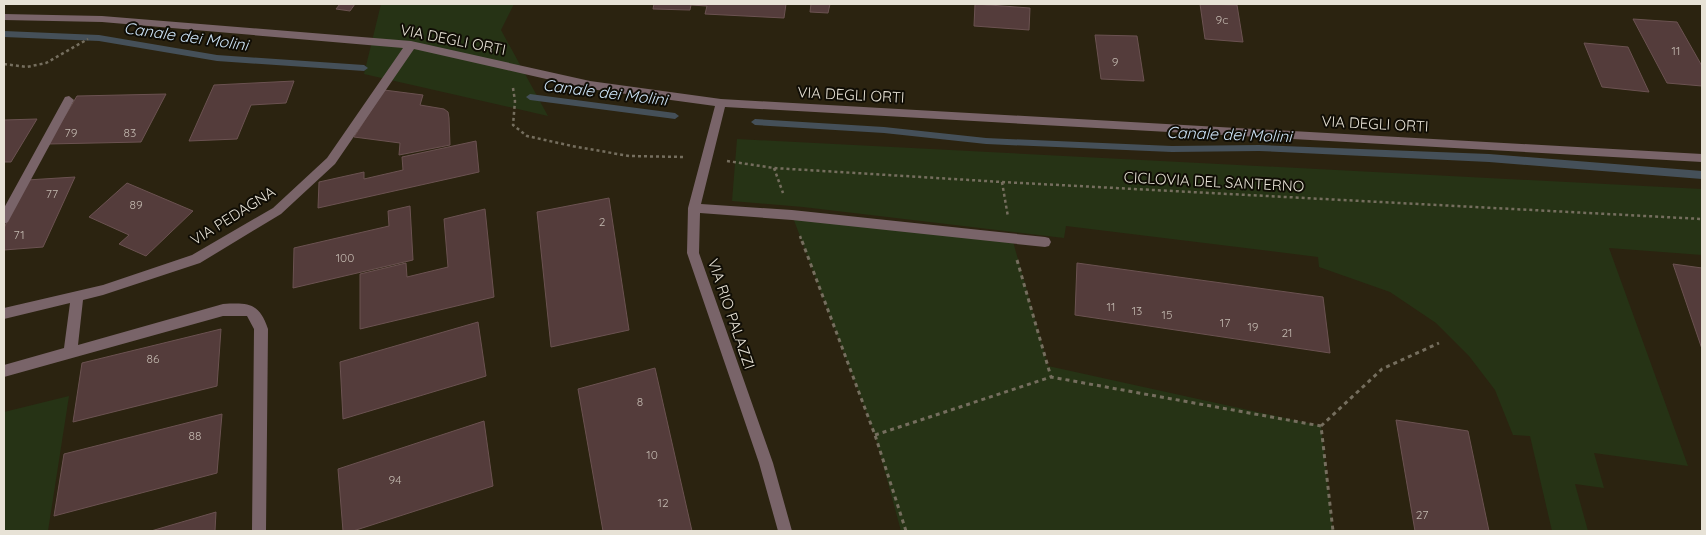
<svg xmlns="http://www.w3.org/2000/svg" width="1706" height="535" font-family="Quicksand,sans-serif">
<rect width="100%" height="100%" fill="#2b2310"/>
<path fill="#263315" d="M 381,4 L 514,4 L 501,30 L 548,116 L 364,74 Z
M 737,139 L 1702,189 L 1702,255 L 1609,248 L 1688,466 L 1594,453 L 1604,488 L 1575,484 L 1588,531 L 1552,531 L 1530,436 L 1513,435 L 1495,390 L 1469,356 L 1436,323 L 1390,292 L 1319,267 L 1318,257 L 1066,226 L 1064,238 L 803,207 L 732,201 Z
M 792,215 L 1012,238 L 1048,366 L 1321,426 L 1333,531 L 901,531 L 875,435 Z
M 69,396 L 48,531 L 4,531 L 4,412 Z"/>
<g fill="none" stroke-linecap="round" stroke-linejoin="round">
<path fill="#455059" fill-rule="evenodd" d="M 4,31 L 99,35 L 217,55 L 364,65 L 368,68 L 364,71 L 217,61 L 99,41 L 4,37 Z
M 530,94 L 675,113 L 679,116 L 675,119 L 530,100 L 526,97 Z
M 755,119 L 884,127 L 986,138 L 1172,146 L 1259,145 L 1489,154 L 1702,171 L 1702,179 L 1489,162 L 1259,151 L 1172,152 L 986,144 L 884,133 L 755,125 L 751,122 Z"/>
</g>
<path fill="#543c3b" stroke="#6b5251" d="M 340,4 L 355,4 L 350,11 L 336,9 Z
M 654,4 L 786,4 L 784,18 L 705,14 L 707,6 L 691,5 L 690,10 L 653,9 Z
M 811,4 L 830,4 L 828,13 L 810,12 Z
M 975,4 L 1030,8 L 1029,30 L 974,26 Z
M 1200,4 L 1237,5 L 1243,42 L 1205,39 Z
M 1633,19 L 1677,22 L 1702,66 L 1702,86 L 1667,83 Z
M 1095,35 L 1137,36 L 1144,81 L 1101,79 Z
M 1584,43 L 1628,47 L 1649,92 L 1602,87 Z
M 294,81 L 286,103 L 251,105 L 237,139 L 189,141 L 214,85 Z
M 384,90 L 423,95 L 420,105 L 444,109 L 448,112 L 449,118 L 450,145 L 399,155 L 400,143 L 354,137 Z
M 166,94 L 141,142 L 48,144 L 77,96 Z
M 37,119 L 11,162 L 4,162 L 4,120 Z
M 476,141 L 479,172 L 318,208 L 319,182 L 364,172 L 364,179 L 403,170 L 402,157 Z
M 75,177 L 43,247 L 4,250 L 4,228 L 27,180 Z
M 127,183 L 193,211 L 146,256 L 119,244 L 129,235 L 89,217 Z
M 609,198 L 629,330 L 551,347 L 537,212 Z
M 410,206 L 413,260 L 293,288 L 294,248 L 389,226 L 388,211 Z
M 485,209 L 494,297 L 360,329 L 360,274 L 406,263 L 407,277 L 448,267 L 444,219 Z
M 1077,263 L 1323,297 L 1330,353 L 1075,315 Z
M 1673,264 L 1702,268 L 1702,349 Z
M 478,322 L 486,376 L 343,419 L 340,362 Z
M 221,329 L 217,386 L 73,422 L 82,363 Z
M 655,368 L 692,531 L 603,531 L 578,389 Z
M 222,414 L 217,473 L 54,516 L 64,454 Z
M 1396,420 L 1468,431 L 1489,531 L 1415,531 Z
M 484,421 L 493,486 L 353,531 L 343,531 L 338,469 Z
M 216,512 L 215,531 L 151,531 Z"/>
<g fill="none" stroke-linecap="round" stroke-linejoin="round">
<path stroke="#756e5e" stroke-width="2.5" stroke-dasharray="3 3" stroke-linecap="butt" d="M 4,64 L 27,67 L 46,63 L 88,39
M 513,88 L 515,101 L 513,125 L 527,136 L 572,146 L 629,156 L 684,157
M 727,161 L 774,168 L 1002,182 L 1702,219
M 774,168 L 783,193
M 1002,182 L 1008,217
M 800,236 L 802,242"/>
<path stroke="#756e5e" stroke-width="3" stroke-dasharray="4 4" stroke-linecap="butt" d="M 802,241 L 875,435 L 906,531
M 1017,260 L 1051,377
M 1321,426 L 1382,369 L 1439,343
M 875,435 L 1051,377 L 1321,426 L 1333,531"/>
<path fill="#796469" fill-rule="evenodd" d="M 4,14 L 102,16 L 411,41 L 590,81 L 721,99 L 1702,154 L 1702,162 L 725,107 L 701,204 L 792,210 L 1045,237 L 1049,238 L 1051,242 L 1049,246 L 1045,247 L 792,220 L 700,213 L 699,253 L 773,463 L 792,531 L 778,531 L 759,463 L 687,253 L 688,208 L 715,106 L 590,89 L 414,49 L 335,164 L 281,214 L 200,263 L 103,295 L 83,300 L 78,345 L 223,304 C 248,303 259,302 268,329 L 266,531 L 252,531 L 254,329 L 247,316 L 223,316 L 4,377 L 4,365 L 64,348 L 70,303 L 4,319 L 4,308 L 103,285 L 192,255 L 273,208 L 327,158 L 403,48 L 102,22 L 4,20 Z
M 69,96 L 74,100 L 8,222 L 4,224 L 4,208 L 65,97 Z"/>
</g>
<g text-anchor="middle" stroke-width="4" stroke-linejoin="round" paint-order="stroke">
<g font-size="12" fill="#c2b8af">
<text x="1222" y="24">9c</text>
<text x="1676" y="55">11</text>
<text x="1115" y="66">9</text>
<text x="71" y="137">79</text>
<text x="130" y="137">83</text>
<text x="52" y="198">77</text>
<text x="136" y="209">89</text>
<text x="602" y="226">2</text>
<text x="19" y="239">71</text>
<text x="345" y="262">100</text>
<text x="1111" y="311">11</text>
<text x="1137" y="315">13</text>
<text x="1167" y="319">15</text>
<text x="1225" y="327">17</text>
<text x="1253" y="331">19</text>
<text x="1287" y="337">21</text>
<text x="153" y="363">86</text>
<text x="640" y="406">8</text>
<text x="195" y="440">88</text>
<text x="652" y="459">10</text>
<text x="395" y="484">94</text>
<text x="663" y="507">12</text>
<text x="1422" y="519">27</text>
</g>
<g font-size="15" fill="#e7e2d6" stroke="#100d05">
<text transform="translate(453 40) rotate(11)" y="5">VIA DEGLI ORTI</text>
<text transform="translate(851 95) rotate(3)" y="5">VIA DEGLI ORTI</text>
<text transform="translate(1375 124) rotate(3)" y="5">VIA DEGLI ORTI</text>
<text transform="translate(1214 182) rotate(3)" y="5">CICLOVIA DEL SANTERNO</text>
<text transform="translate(233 216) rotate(-32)" y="5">VIA PEDAGNA</text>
<text transform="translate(731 314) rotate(71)" y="5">VIA RIO PALAZZI</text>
</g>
<g font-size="16" font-style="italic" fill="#cce3f7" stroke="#100d05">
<text transform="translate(186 36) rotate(8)" y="6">Canale dei Molini</text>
<text transform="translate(605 92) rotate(7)" y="6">Canale dei Molini</text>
<text transform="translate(1229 134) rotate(2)" y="6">Canale dei Molini</text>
</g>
</g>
<rect width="1706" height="535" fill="none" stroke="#e7e2d6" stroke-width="10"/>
</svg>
